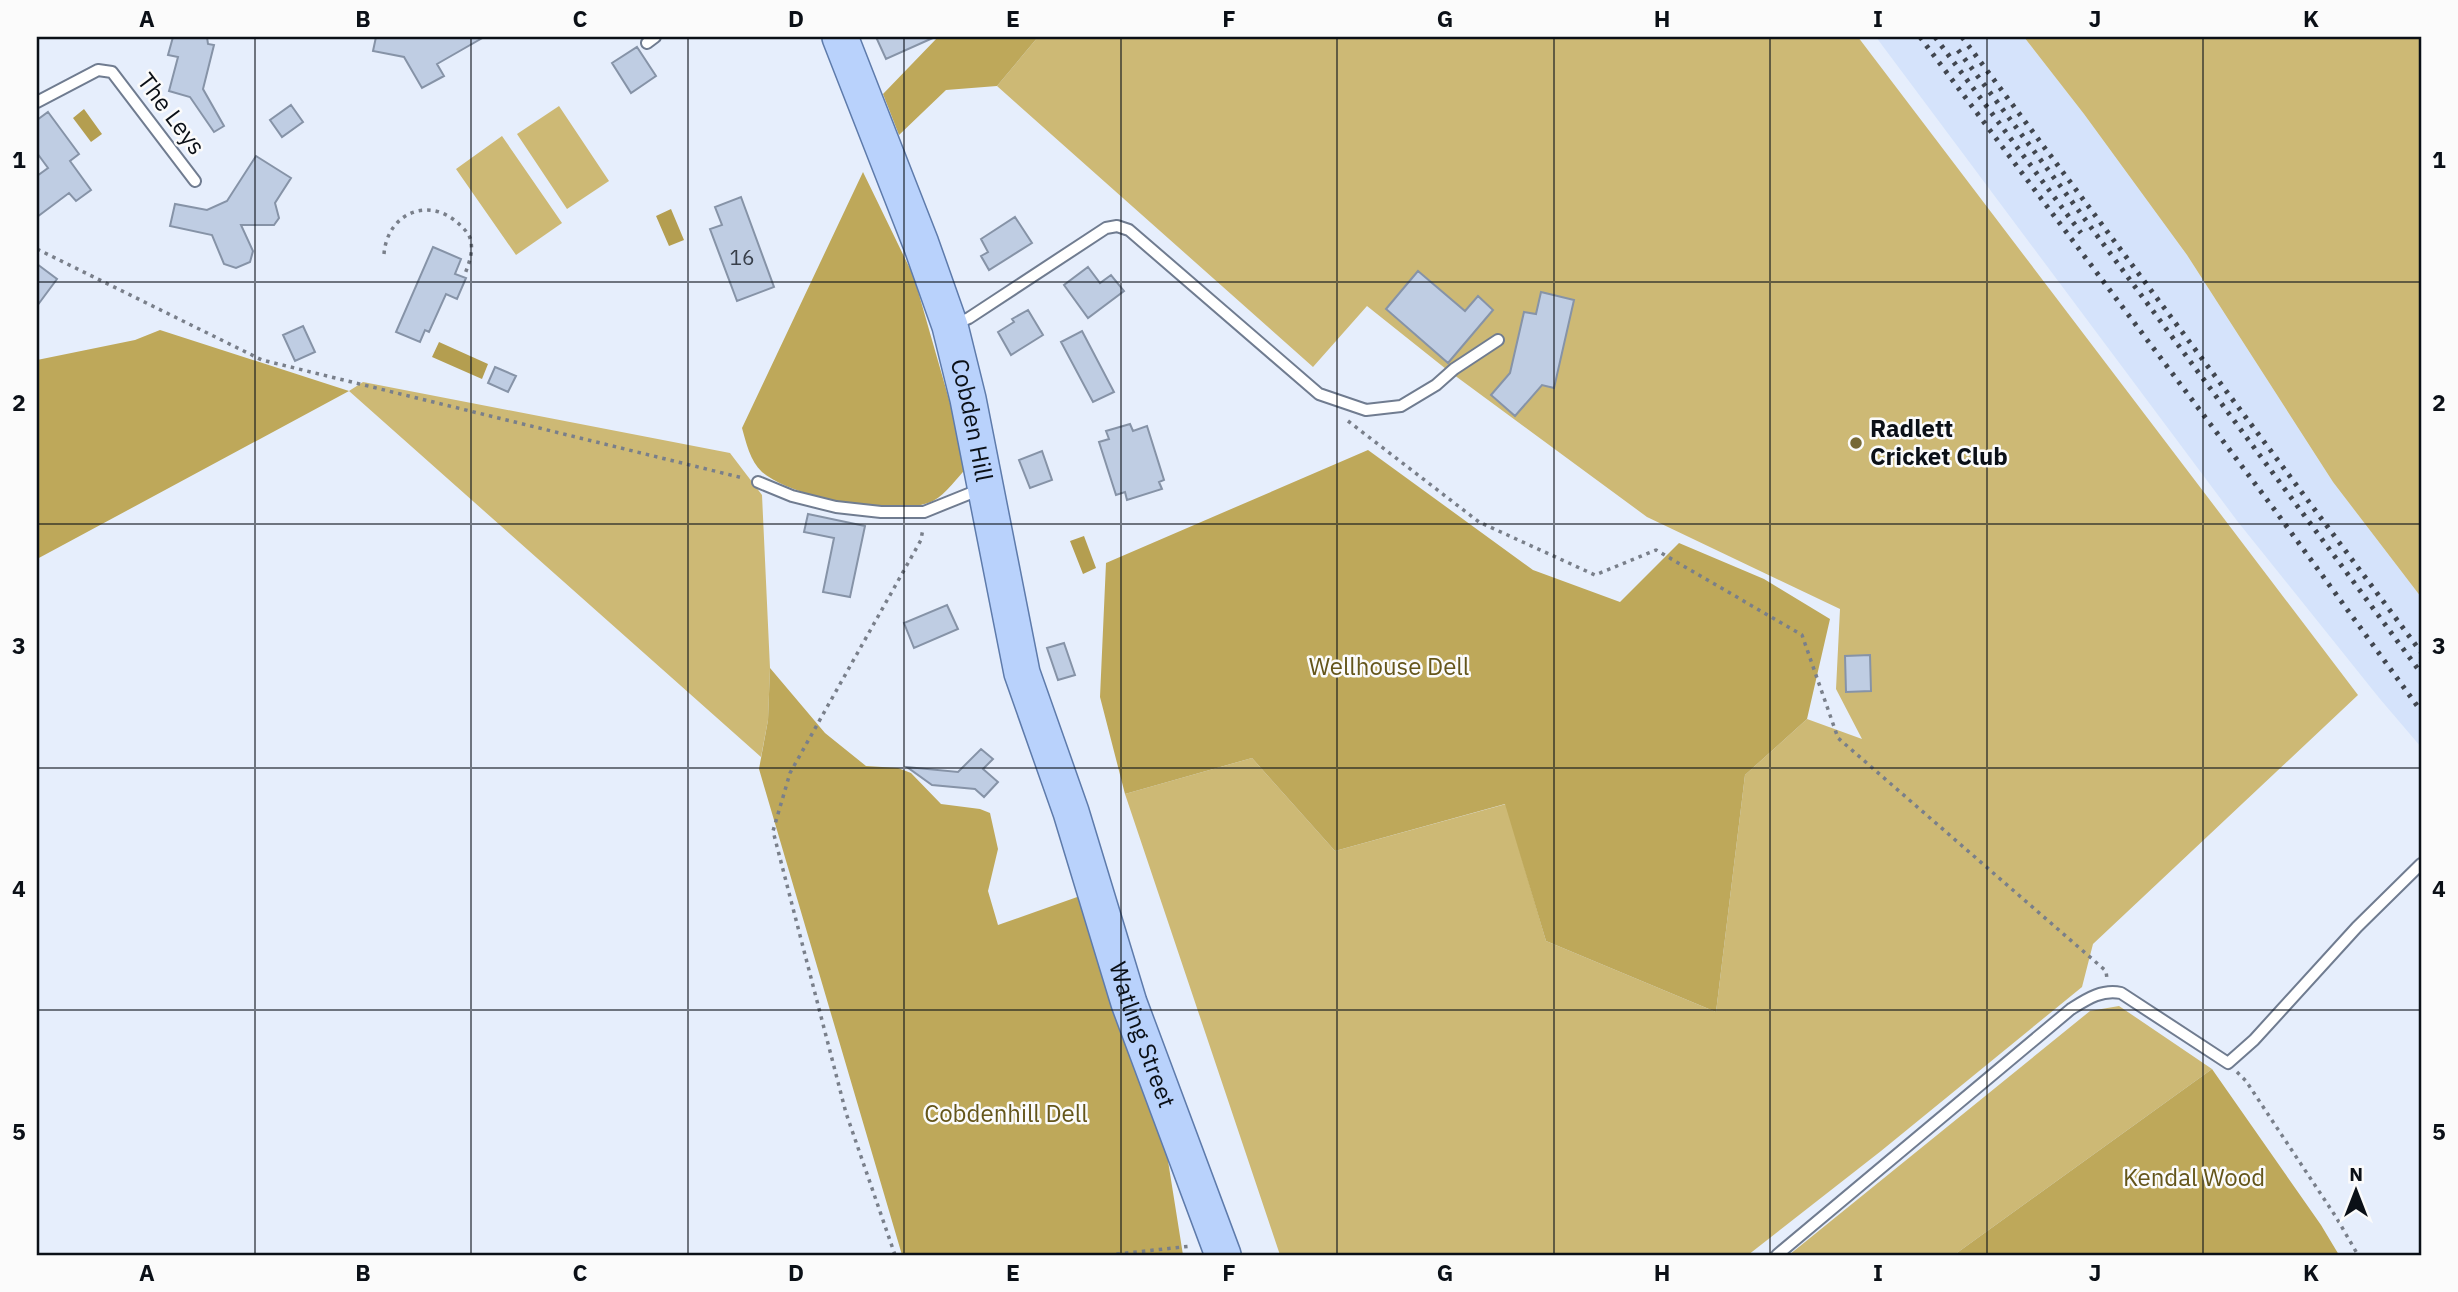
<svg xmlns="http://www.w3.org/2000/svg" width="2458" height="1292" font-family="'IBM Plex Sans',sans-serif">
<rect width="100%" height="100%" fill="#e6eefc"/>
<path fill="#d5e3fb" d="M 1876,37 L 2024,37 L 2084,114 L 2187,255 L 2333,482 L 2421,597 L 2421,747 L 2380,699 L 2238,522 Z"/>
<path fill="#cdb975" d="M 1038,37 L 1858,37 L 2358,695 L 2093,944 L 2082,987 L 1881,1151 L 1748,1255 L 1280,1255 L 1125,794 L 1252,758 L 1335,851 L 1506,804 L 1546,941 L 1716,1012 L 1745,775 L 1807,719 L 1862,739 L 1836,689 L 1840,609 L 1647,517 L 1446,369 L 1367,306 L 1313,367 L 997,86 Z
M 2024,37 L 2421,37 L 2421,597 L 2333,482 L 2187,255 L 2084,114 Z
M 559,106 L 609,181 L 567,209 L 517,134 Z
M 502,136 L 562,223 L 516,255 L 456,169 Z
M 363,382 L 730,453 L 762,495 L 770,668 L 768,720 L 761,757 L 349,391 Z
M 2119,1006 L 2212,1069 L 1954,1255 L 1789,1255 L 2090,1011 Z"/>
<path fill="#bea85a" d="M 938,37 L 1038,37 L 997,86 L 946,90 L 899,135 L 883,94 Z
M 863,172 L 914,277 L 968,466 C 958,477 946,494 933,501 C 897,518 792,498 762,472 C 750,461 746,442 742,428 Z
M 160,330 L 349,391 L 37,559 L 37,360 L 135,340 Z
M 1368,450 L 1533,570 L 1620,602 L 1679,543 L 1764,579 L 1830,619 L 1807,719 L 1745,775 L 1716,1012 L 1546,941 L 1505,804 L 1335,851 L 1252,758 L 1125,794 L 1100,697 L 1106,563 Z
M 770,668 L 825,733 L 866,766 L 898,768 L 911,773 L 941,804 L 980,809 L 990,813 L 998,849 L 988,891 L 998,925 L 1080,896 L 1165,1142 L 1183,1255 L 902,1255 L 759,769 L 768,720 Z
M 2212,1069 L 2321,1225 L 2339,1255 L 1954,1255 Z"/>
<path fill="#b49e50" d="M 84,109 L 102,134 L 91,142 L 73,118 Z
M 671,209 L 684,240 L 669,246 L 656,216 Z
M 439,342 L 488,364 L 482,379 L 432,357 Z
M 1084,536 L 1096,568 L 1083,574 L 1070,541 Z"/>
<path fill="#bfcde3" stroke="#8693a7" stroke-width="2" d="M 173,37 L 207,37 L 208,44 L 214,45 L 203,89 L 224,126 L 214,132 L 190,97 L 169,91 L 178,57 L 168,55 Z
M 376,37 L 484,37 L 437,64 L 444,76 L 422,88 L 404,57 L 373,51 Z
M 876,37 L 935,37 L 886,59 Z
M 637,47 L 656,76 L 631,93 L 612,63 Z
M 291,105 L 303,122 L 282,137 L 270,120 Z
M 48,112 L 79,154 L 70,161 L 91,190 L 76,201 L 69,193 L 37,217 L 37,176 L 48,168 L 37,153 L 37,120 Z
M 256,156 L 291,178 L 275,203 L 279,218 L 274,225 L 241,225 L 253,251 L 250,262 L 236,268 L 224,264 L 212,235 L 170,226 L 175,204 L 207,210 L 227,201 Z
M 741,197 L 774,287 L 737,301 L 710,229 L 722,225 L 715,207 Z
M 1015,217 L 1032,243 L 989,270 L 981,256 L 988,252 L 981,239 Z
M 433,247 L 461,259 L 455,274 L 466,278 L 457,299 L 446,294 L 429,332 L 425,330 L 420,342 L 396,332 Z
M 37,264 L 57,279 L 37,306 Z
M 1088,267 L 1100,283 L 1111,275 L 1124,291 L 1088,318 L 1064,285 Z
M 1418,271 L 1465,311 L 1478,296 L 1493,310 L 1448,363 L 1386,309 Z
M 1541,292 L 1574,300 L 1554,388 L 1542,385 L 1515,416 L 1491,395 L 1510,373 L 1524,312 L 1536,314 Z
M 1028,310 L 1043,335 L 1011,355 L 998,332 L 1014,322 L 1012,319 Z
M 303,326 L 315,352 L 295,361 L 283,335 Z
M 1082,331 L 1114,392 L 1093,402 L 1061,342 Z
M 495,367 L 516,376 L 508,392 L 488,383 Z
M 1130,424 L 1133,431 L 1147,426 L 1164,480 L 1159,482 L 1162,489 L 1127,500 L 1125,492 L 1116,495 L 1099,442 L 1109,439 L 1106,431 Z
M 1042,451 L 1052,480 L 1030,488 L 1019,460 Z
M 808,514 L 865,526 L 850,597 L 823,592 L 834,538 L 804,532 Z
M 947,605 L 958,629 L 914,648 L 904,623 Z
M 1064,643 L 1075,675 L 1058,680 L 1047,648 Z
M 1870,655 L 1871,691 L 1846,692 L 1845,656 Z
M 981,749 L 993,759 L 983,769 L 998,782 L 984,797 L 975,789 L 932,785 L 907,767 L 958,772 Z"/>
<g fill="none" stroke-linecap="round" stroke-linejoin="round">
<defs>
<path id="lane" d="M 647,43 L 655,37
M 37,102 L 98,70 L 112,72 L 195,181
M 953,325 L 969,318 L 1106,228 L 1117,226 L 1129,230 L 1319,394 L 1366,410 L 1401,406 L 1436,385 L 1454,369 L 1498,340
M 758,482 L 792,496 L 836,507 L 881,512 L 924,512 L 981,489
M 1777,1255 L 2071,1009 C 2087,999 2102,989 2121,993 L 2228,1063 L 2254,1040 L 2357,927 L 2421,864"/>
<g id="primary">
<path id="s1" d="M 840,37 L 921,244 L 950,326 L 968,399 L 1022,673 L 1071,812 L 1129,1003 L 1223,1255"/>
</g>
</defs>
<use href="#lane" stroke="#707c90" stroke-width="14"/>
<use href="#primary" stroke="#5e7bab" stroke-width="38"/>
<path stroke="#797f8a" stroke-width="3.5" stroke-dasharray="3.5 5" stroke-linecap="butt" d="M 37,249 L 262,360 L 743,478
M 384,254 C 387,214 428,195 459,224 C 464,229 470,234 471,242 C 473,253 469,263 465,274
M 1348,421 L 1479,522 L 1595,575 L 1656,550 L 1802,635 L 1838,738 L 2106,971 L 2107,979
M 2237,1072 L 2246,1081 L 2336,1217 L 2358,1255
M 895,1255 L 846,1113 L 773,831 L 790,773 L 921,540 L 923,528
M 1108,1255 L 1192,1246"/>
<use href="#lane" stroke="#fff" stroke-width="10"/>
<use href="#primary" stroke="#b9d2fc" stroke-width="35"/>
<path stroke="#41464f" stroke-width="5" stroke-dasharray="3.5 7" stroke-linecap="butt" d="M 1920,37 L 2274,509 L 2421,711
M 1935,37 L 2081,233
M 1962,37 L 2421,652
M 1958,50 L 2070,199 L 2421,673"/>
</g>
<path fill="none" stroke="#0b1017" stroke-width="2" stroke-opacity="0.55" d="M 255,37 L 255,1255M 471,37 L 471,1255M 688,37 L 688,1255M 904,37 L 904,1255M 1121,37 L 1121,1255M 1337,37 L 1337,1255M 1554,37 L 1554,1255M 1770,37 L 1770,1255M 1987,37 L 1987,1255M 2203,37 L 2203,1255M 37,282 L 2421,282M 37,524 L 2421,524M 37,768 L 2421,768M 37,1010 L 2421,1010"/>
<circle fill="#766835" stroke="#fbfbfb" stroke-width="2.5" cx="1856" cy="443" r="7"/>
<g text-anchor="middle" stroke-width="5" stroke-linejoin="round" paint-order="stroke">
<g font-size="21" fill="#383f4a">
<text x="742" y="265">16</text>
</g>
<g font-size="24" fill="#0b1017" stroke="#fbfbfb">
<text transform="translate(171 114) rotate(53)" y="8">The Leys</text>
<text dy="8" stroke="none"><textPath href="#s1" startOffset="406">Cobden Hill</textPath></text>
<text dy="8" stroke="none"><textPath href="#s1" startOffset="1045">Watling Street</textPath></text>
</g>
<g font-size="24" font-weight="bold" fill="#0b1017" stroke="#fbfbfb" text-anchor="start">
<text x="1870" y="437">Radlett<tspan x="1870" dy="28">Cricket Club</tspan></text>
</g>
<g font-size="24" fill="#64551a" stroke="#fbfbfb">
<text x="1389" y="675">Wellhouse Dell</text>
<text x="1006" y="1122">Cobdenhill Dell</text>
<text x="2194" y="1186">Kendal Wood</text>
</g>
</g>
<rect width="2458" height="1292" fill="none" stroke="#fbfbfb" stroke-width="77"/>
<g transform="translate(2356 1191)" stroke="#fbfbfb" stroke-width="5" paint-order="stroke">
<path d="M0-5L12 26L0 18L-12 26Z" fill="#0b1017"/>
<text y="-10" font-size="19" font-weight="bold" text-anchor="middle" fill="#0b1017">N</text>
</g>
<rect x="38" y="38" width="2382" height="1216" fill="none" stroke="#0b1017" stroke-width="2.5"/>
<g font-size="23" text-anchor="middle" font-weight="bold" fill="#0b1017">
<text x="147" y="27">A</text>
<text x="363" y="27">B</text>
<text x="580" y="27">C</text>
<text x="796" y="27">D</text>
<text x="1013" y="27">E</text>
<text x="1229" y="27">F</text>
<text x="1445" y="27">G</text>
<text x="1662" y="27">H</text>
<text x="1878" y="27">I</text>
<text x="2095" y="27">J</text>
<text x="2311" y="27">K</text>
<text x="19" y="168">1</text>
<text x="2439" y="168">1</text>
<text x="19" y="411">2</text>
<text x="2439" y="411">2</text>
<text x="19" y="654">3</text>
<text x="2439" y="654">3</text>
<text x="19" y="897">4</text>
<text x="2439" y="897">4</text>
<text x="19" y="1140">5</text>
<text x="2439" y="1140">5</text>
<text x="147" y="1281">A</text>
<text x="363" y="1281">B</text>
<text x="580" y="1281">C</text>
<text x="796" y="1281">D</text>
<text x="1013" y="1281">E</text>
<text x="1229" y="1281">F</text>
<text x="1445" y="1281">G</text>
<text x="1662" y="1281">H</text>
<text x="1878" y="1281">I</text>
<text x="2095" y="1281">J</text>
<text x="2311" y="1281">K</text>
</g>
</svg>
